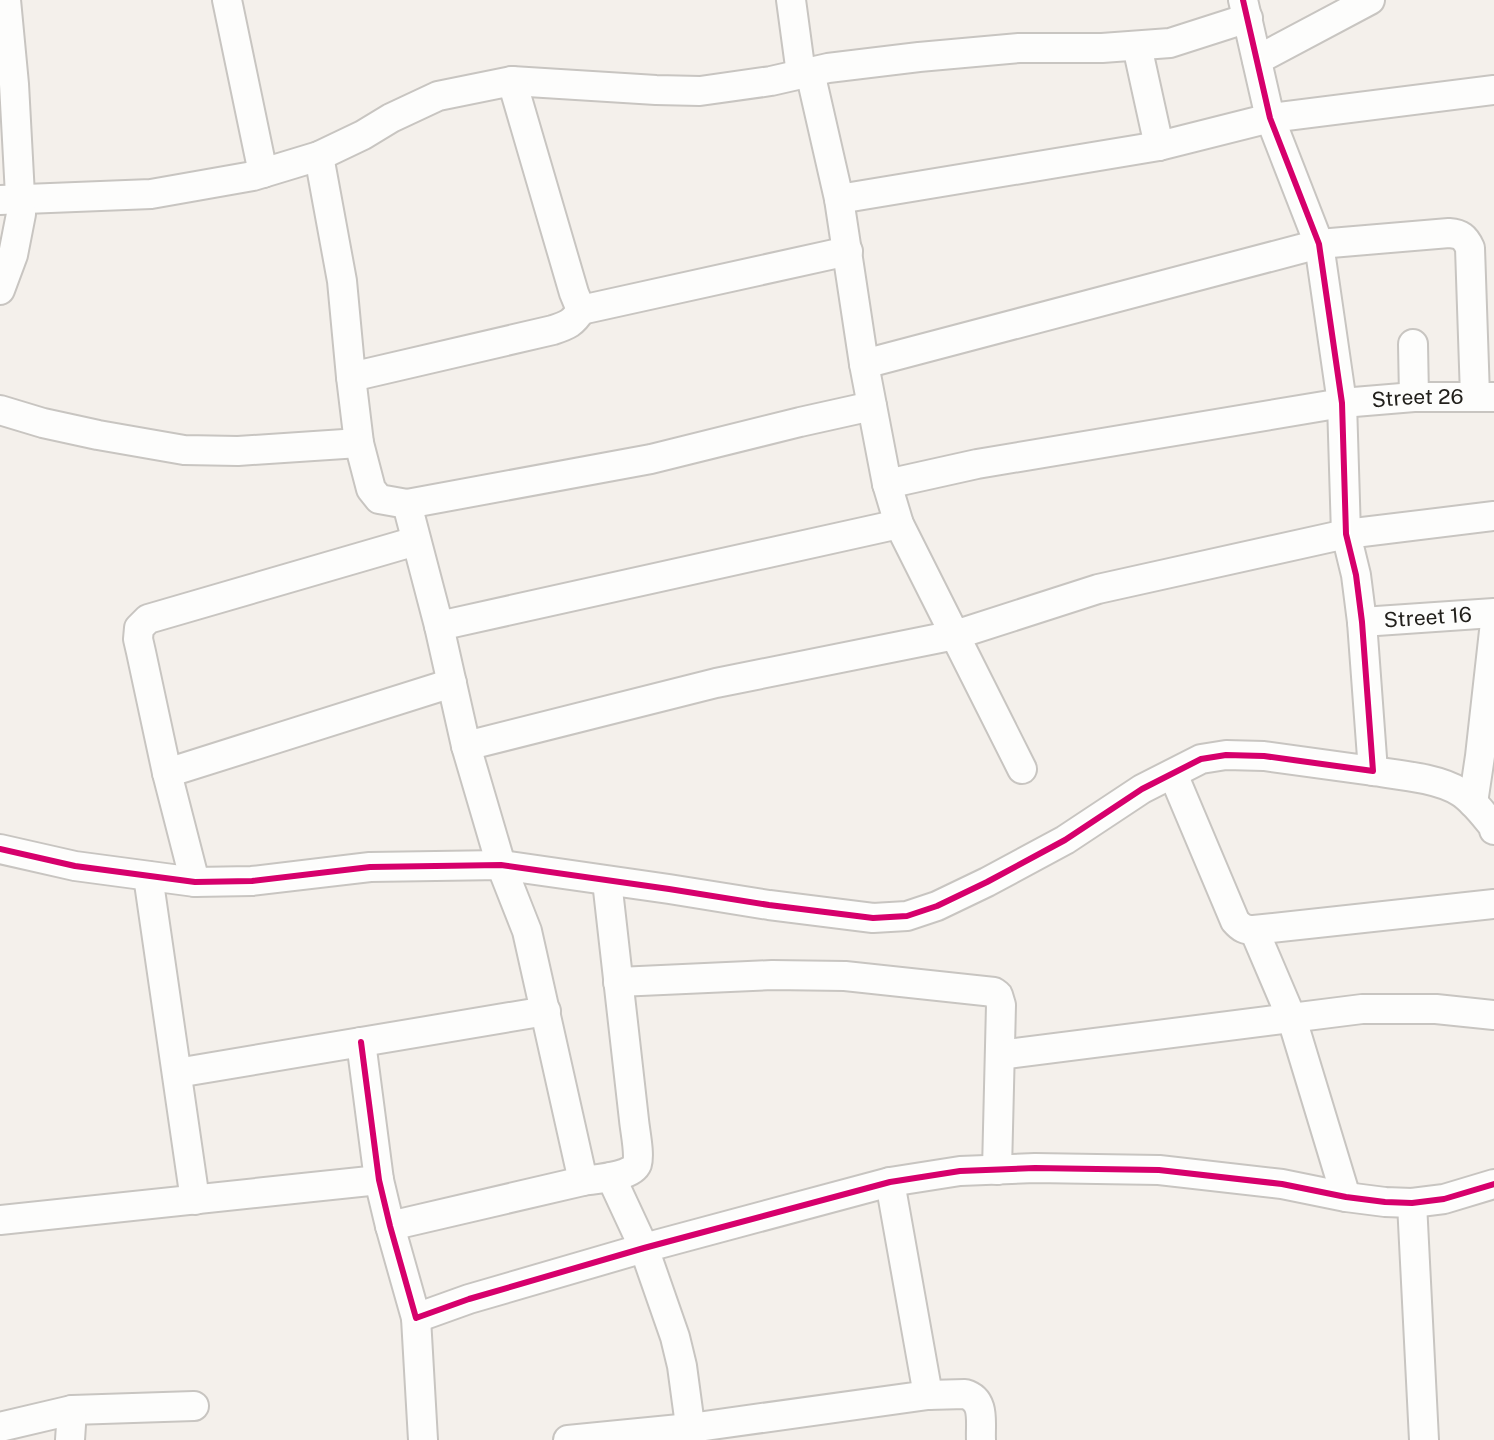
<svg xmlns="http://www.w3.org/2000/svg" width="1494" height="1440" font-family="'Public Sans',sans-serif">
<rect width="100%" height="100%" fill="#f4f0eb"/>
<g fill="none" stroke-linecap="round" stroke-linejoin="round">
<defs>
<g id="minor">
<path d="M 227,0 L 263,173"/>
<path d="M 791,0 L 801,74"/>
<path d="M 1137,46 L 1159,146"/>
<path d="M 1257,60 L 1370,0"/>
<path d="M 810,72 L 839,199 L 864,364 L 887,484 L 899,524 L 1022,769"/>
<path d="M 512,81 L 656,90 L 700,91 L 771,81 L 828,68 L 919,57 L 1019,48 L 1102,48 L 1170,43 L 1248,18"/>
<path d="M 319,156 L 342,281 L 351,377 L 359,443 L 371,489 L 379,499 L 407,504 L 439,626 L 466,746 L 501,865 L 527,931 L 583,1181"/>
<path d="M 839,199 L 1159,146 L 1270,118 L 1494,90"/>
<path d="M 0,200 L 151,194 L 253,176 L 319,156 L 363,135 L 391,118 L 438,96 L 512,81 L 574,293 L 581,310 L 848,251"/>
<path d="M 0,290 L 13,255 L 21,214 L 14,84 L 6,0"/>
<path d="M 1413,344 L 1414,397"/>
<path d="M 864,364 L 1319,244 L 1449,233 C 1461,234 1465,237 1470,248 L 1475,396"/>
<path d="M 351,377 L 553,330 C 568,325 573,323 581,310"/>
<path d="M 0,410 L 43,423 L 98,435 L 184,450 L 238,451 L 359,443"/>
<path id="s1" d="M 887,484 L 977,464 L 1342,403 L 1414,397 L 1493,397"/>
<path d="M 407,504 L 651,459 L 800,422 L 872,406"/>
<path id="s2" d="M 1362,622 L 1494,613"/>
<path d="M 439,626 L 899,524"/>
<path d="M 466,746 L 716,683 L 955,635 L 1098,589 L 1346,534 L 1494,516"/>
<path d="M 1373,771 C 1399,775 1438,778 1460,792 C 1473,800 1483,814 1493,826 L 1494,830"/>
<path d="M 167,773 L 452,683"/>
<path d="M 1173,774 L 1235,921 C 1241,928 1245,930 1254,930 L 1494,904"/>
<path d="M 1473,803 L 1480,756 L 1494,631"/>
<path d="M 0,849 L 75,866 L 195,882 L 252,881 L 370,867 L 501,865 L 669,889 L 769,905 L 873,918 L 907,916 L 937,906 L 987,882 L 1065,840 L 1142,789 L 1201,759 L 1226,755 L 1264,756 L 1373,771 L 1362,622 L 1356,575 L 1346,534 L 1342,403 L 1319,244 L 1270,118 L 1243,0"/>
<path d="M 148,876 L 195,1200"/>
<path d="M 195,882 L 167,773 L 141,652 L 138,639 L 139,628 L 148,619 L 416,541"/>
<path d="M 1254,930 L 1292,1019 L 1346,1197"/>
<path d="M 618,982 L 772,975 L 845,976 L 994,992 L 998,995 L 1001,1005 L 997,1170"/>
<path d="M 361,1042 L 379,1180 L 390,1226 L 416,1318 L 469,1299 L 644,1248 L 890,1182 L 960,1171 L 1035,1168 L 1159,1170 L 1282,1184 L 1346,1197 L 1385,1202 L 1412,1203 L 1444,1199 L 1494,1184"/>
<path d="M 1000,1055 L 1362,1009 L 1436,1009 L 1494,1015"/>
<path d="M 177,1073 L 546,1011"/>
<path d="M 611,1177 L 644,1248 L 675,1337 L 682,1366 L 692,1440"/>
<path d="M 1412,1203 L 1424,1440"/>
<path d="M 0,1220 L 379,1180"/>
<path d="M 390,1226 L 583,1181 C 595,1179 632,1177 637,1164 C 640,1154 635,1131 634,1120 L 607,881"/>
<path d="M 416,1318 L 423,1440"/>
<path d="M 928,1395 L 965,1394 C 986,1400 980,1423 981,1440"/>
<path d="M 0,1427 L 72,1410 L 194,1406"/>
<path d="M 70,1440 L 72,1410"/>
<path d="M 568,1440 L 690,1428 L 928,1395 L 890,1182"/>
</g>
</defs>
<use href="#minor" stroke="#c8c5c1" stroke-width="32"/>
<use href="#minor" stroke="#fdfdfc" stroke-width="28"/>
<defs>
<path id="cycleway" d="M 0,849 L 75,866 L 195,882 L 252,881 L 370,867 L 501,865 L 669,889 L 769,905 L 873,918 L 907,916 L 937,906 L 987,882 L 1065,840 L 1142,789 L 1201,759 L 1226,755 L 1264,756 L 1373,771 L 1362,622 L 1356,575 L 1346,534 L 1342,403 L 1319,244 L 1270,118 L 1243,0
M 361,1042 L 379,1180 L 390,1226 L 416,1318 L 469,1299 L 644,1248 L 890,1182 L 960,1171 L 1035,1168 L 1159,1170 L 1282,1184 L 1346,1197 L 1385,1202 L 1412,1203 L 1444,1199 L 1494,1184"/>
</defs>
<use href="#cycleway" stroke="#fff" stroke-width="10"/>
<use href="#cycleway" stroke="#d6006c" stroke-width="6"/>
</g>
<g text-anchor="middle" stroke-width="5" stroke-linejoin="round" paint-order="stroke">
<g font-size="21" fill="#22201c" stroke="#fff">
<text dy="7" stroke="none"><textPath href="#s1" startOffset="538">Street 26</textPath></text>
<text dy="7" stroke="none"><textPath href="#s2" startOffset="66">Street 16</textPath></text>
</g>
</g>
</svg>
